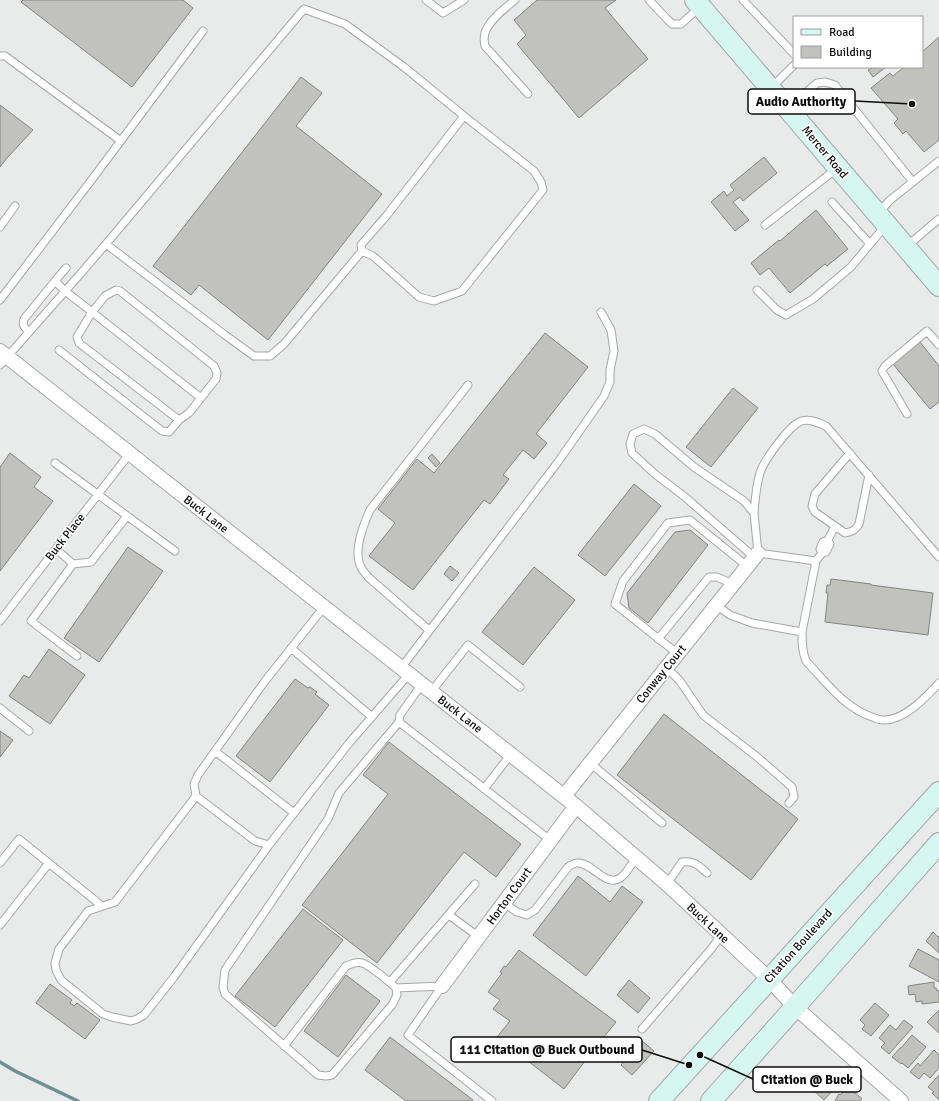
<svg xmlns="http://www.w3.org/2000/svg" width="939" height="1101" font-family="Signika,sans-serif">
<rect width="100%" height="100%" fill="#e8ebe9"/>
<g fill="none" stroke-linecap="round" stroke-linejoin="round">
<path stroke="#6d8f99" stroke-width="3.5" d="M 0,1062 L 15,1071 L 78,1101"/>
</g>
<path fill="#c1c1be" stroke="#848582" d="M 23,0 L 183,0 L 193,8 L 132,87 L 21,2 Z
M 537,0 L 616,0 L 605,8 L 648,59 L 579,118 L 517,44 L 526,35 L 514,20 Z
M 939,37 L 939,140 L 924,152 L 906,131 L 903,134 L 894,123 L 898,119 L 871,88 L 890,73 L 893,76 L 904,67 L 922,67 L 922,52 Z
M 871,67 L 886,67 L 873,77 L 868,70 L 872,68 Z
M 301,77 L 322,93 L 296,126 L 382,194 L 268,340 L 199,285 L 191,295 L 153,266 Z
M 0,105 L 33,130 L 7,158 L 0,167 Z
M 764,157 L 777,173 L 743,201 L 740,197 L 733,202 L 749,220 L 735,231 L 711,202 L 724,191 L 727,196 L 734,190 L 730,185 Z
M 816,210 L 848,249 L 827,266 L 825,264 L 790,293 L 769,268 L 760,275 L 751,263 L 779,240 L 780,241 Z
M 545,333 L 588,367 L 536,434 L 547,443 L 534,459 L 523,450 L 503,475 L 509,479 L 490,504 L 484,500 L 413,590 L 369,556 L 395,523 L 378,509 L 417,459 L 434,473 Z
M 920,342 L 939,366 L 939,402 L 930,409 L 893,364 Z
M 733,388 L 758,408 L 711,467 L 686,447 Z
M 10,453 L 41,477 L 34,487 L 53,501 L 0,571 L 0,467 Z
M 432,454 L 440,463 L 436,467 L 428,458 Z
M 634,484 L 661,506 L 605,576 L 578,555 Z
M 690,530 L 708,545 L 648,623 L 629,608 L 627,593 L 675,532 Z
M 128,547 L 163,571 L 99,662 L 64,638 Z
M 450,566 L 459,573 L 452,581 L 444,574 Z
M 534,567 L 575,600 L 523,665 L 482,632 Z
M 831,579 L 871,584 L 871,585 L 933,593 L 928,635 L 825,622 L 828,593 L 826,593 L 827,585 L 830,585 Z
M 49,649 L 85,675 L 50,724 L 9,696 L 24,675 L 29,678 Z
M 295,679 L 308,688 L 310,687 L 317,692 L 315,694 L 329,705 L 270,782 L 236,756 Z
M 664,714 L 798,819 L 751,880 L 617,775 Z
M 0,731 L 13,740 L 0,757 Z
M 389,742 L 521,844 L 496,877 L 464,852 L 377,963 L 302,905 L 388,794 L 363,775 Z
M 578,876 L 610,902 L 622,886 L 643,902 L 586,976 L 533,935 Z
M 303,909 L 343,940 L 275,1027 L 235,996 Z
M 933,932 L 938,937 L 939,936 L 939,953 L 926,941 Z
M 918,949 L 939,960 L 939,982 L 909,966 Z
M 519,950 L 616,1022 L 599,1043 L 606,1048 L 598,1059 L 591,1053 L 564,1089 L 497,1037 L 510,1021 L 493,1009 L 500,1000 L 488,992 L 502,973 L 500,972 L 504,966 L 506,967 Z
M 346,975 L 380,1001 L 338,1057 L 304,1031 Z
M 629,980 L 650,998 L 638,1013 L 617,995 Z
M 934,982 L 934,988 L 936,988 L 937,991 L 939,990 L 939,1002 L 922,1004 L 922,1001 L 916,1002 L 915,994 L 909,995 L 908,986 Z
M 50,984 L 72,1000 L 70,1003 L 74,1006 L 77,1003 L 100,1020 L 85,1039 L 36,1003 Z
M 875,1003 L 889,1015 L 871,1036 L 862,1029 L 865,1025 L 860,1020 Z
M 939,1010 L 939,1033 L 927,1022 Z
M 904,1020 L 913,1027 L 889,1054 L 881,1047 L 885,1043 L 879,1038 L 890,1025 L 896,1030 Z
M 912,1035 L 926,1047 L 908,1068 L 902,1063 L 901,1064 L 892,1057 L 900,1048 L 901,1048 Z
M 390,1037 L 473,1100 L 472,1101 L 406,1101 L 365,1070 Z
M 642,1041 L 654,1051 L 632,1075 L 621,1065 Z
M 934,1050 L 939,1055 L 939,1068 L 930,1078 L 924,1073 L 919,1079 L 910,1072 L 918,1063 L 920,1066 Z
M 828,1068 L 837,1076 L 831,1082 L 833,1084 L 832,1085 L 835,1088 L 824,1100 L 811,1088 Z
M 939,1075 L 939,1100 L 932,1093 L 934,1092 L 928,1087 Z
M 847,1088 L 853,1093 L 854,1092 L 862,1099 L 860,1101 L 835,1101 L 839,1094 L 840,1095 Z"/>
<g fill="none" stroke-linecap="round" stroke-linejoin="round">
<defs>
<path id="lane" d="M 426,0 L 443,13 L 464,0
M 515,0 C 505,8 488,21 485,33 C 484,37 484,42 485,46 L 528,94
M 649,0 L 667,19 L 672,24 L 681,24 L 700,7
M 743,0 L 794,54
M 0,56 L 5,56 L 121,141
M 772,87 L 794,65
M 789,107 L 817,83 L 825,82 L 835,85 L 913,182
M 832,202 L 869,243
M 879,213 L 889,201 L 939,161
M 765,225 L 836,169
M 0,227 L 15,206
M 907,246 L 939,219
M 362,251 L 361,245 L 387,215 L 464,116
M 55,281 L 66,268
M 757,290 L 777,310 L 786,315 L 813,299 L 851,267 L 885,226
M 0,300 L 93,178 L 203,31
M 29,332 C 24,327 22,325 24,319 L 55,281 L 65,291 L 92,312 L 77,337 L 79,343 L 179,420 L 189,413 L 216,379 L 217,373 L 214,366 L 120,291 L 116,290 L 105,296 L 92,312 L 201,398
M 59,350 L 162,431 L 169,432 L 179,420
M 0,365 L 82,272 L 106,244 L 304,9 L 345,24 L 404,67 L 464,116 L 534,171 L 541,182 L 543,190 L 462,291 L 434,301 L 419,297 L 373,256 L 362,251 L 284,344 L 270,356 L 254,356 L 225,335 L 106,244
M 907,414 L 882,371 L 885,366 L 927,331 L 939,345
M 850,453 L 815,494 L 812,506 L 815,512 L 845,533 C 852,532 856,530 859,524 L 869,475
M 55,463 L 175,551
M 754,513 C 755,500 756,486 760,473 C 764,460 787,429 799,422 C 808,418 817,422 826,426 L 939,557
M 828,540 L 835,526
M 56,549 L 73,564
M 816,561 L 822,553 L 826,552 L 830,544 L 828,540 L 823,542 L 820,549 L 822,553
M 716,605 L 730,615 L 752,623 L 802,632 L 816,561 L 758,553 L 754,513 L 744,501 L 694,467 L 655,434 L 644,429 L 633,434 L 630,444 L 632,453 L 655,474 L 685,497 L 754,557
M 324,607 L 265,681 L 198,775 L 194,784 L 196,796 L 255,841 L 269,845 L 350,742 L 409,674
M 0,621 L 130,453
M 429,630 L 368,577 C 366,574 364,572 362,569 C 352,553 363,526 370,510 L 468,385
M 802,632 C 802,642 802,651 806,661 C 826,682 845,709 875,718 C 877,719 881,720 883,720 C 904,721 926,697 939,683
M 658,639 L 709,577 L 717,577 L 733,584
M 291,648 L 372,717
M 677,653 L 655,636 L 615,604 L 623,581 L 668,523 L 690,520 L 747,566
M 77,656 L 31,621 L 73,564 L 91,562 L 127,516
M 666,667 L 680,681 L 703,715 L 756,756 L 792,787 L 794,797 L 789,803
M 401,668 L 558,462 L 604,396 L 610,382 L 610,370 L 614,351 L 611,330 L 601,312
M 422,684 L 400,715 L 399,722 L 550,840
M 431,692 L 468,645 L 520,687
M 0,708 L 29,731
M 399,722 L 339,793 L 328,819 L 225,970 L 223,987 L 225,994 L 318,1075 L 326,1076 L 332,1075 L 392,1005 L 397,995 L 396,988 L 442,986
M 215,751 L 294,813
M 590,763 L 662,823
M 484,789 L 511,754
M 196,796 L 115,902 L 88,911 L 59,949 L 55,963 L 56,970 L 61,980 L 103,1014 L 112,1017 L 131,1021 L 137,1019 L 144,1015 L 174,977 L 269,845
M 0,863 L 19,839 L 102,906
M 667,884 L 682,862 C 695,861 698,865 707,873
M 504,903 L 517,912 L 527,915 L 535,910 L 568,867 C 571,865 574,863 577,863 C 591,861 606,888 620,878 C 626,875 632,863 636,858
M 449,915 L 479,937
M 0,925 L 49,863
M 390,982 L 475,884
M 442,986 L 408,1035 L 492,1101
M 642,1029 L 712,948 L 721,935
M 284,1046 L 346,966 C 351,964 356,961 362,963 C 368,964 391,983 396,988"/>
<path id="street" d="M 0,351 L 576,806 L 667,884 L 769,979 L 795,1007 L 901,1101
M 564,796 L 758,553
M 442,986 L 576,806"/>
<path id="secondary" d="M 695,0 L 939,286
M 659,1101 L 939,792
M 711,1101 L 795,1007 L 939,843"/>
</defs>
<use href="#lane" stroke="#a5a8a5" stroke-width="9"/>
<use href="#street" stroke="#a5a8a5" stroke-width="16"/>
<use href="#secondary" stroke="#a5a8a5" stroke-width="22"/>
<use href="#lane" stroke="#fff" stroke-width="7"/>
<use href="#street" stroke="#fff" stroke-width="14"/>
<use href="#secondary" stroke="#d6f6f2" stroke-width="20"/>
</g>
<g text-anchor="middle" stroke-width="3.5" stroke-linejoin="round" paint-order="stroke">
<g font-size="12" fill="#0c0d0c" stroke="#fff">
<text transform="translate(825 152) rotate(50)" y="4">Mercer Road</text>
<text transform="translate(206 514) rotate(38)" y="4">Buck Lane</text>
<text transform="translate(65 537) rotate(-52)" y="4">Buck Place</text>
<text transform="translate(661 674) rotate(-51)" y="4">Conway Court</text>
<text transform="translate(460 714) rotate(38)" y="4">Buck Lane</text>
<text transform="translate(509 896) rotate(-54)" y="4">Horton Court</text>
<text transform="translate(708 923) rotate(43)" y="4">Buck Lane</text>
<text transform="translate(798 946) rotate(-48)" y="4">Citation Boulevard</text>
</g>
</g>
<path fill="none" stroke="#0c0d0c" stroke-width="1.5" d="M912 104L855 101M689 1065L642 1050M700 1055L753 1079"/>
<g fill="#0c0d0c" stroke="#fff" stroke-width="1.5">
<circle cx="912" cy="104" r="4"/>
<circle cx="689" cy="1065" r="4"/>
<circle cx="700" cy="1055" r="4"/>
</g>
<g fill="#fff" stroke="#0c0d0c" stroke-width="1.5">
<rect x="748" y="89" width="107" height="25" rx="4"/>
<rect x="451" y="1037" width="191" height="25" rx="4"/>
<rect x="753" y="1067" width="108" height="25" rx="4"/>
</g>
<g font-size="13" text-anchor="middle" font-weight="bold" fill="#0c0d0c">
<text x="801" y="106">Audio Authority</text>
<text x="547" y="1054">111 Citation @ Buck Outbound</text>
<text x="807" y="1084">Citation @ Buck</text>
</g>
<rect x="793" y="16" width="130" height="52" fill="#ffffff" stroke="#9e9e9e"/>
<rect x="801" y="29" width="20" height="6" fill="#d6f6f2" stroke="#9e9e9e"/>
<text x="829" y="36" font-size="12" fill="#0c0d0c">Road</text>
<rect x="801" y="46" width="20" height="12" fill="#c1c1be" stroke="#9e9e9e"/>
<text x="829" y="56" font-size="12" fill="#0c0d0c">Building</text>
</svg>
